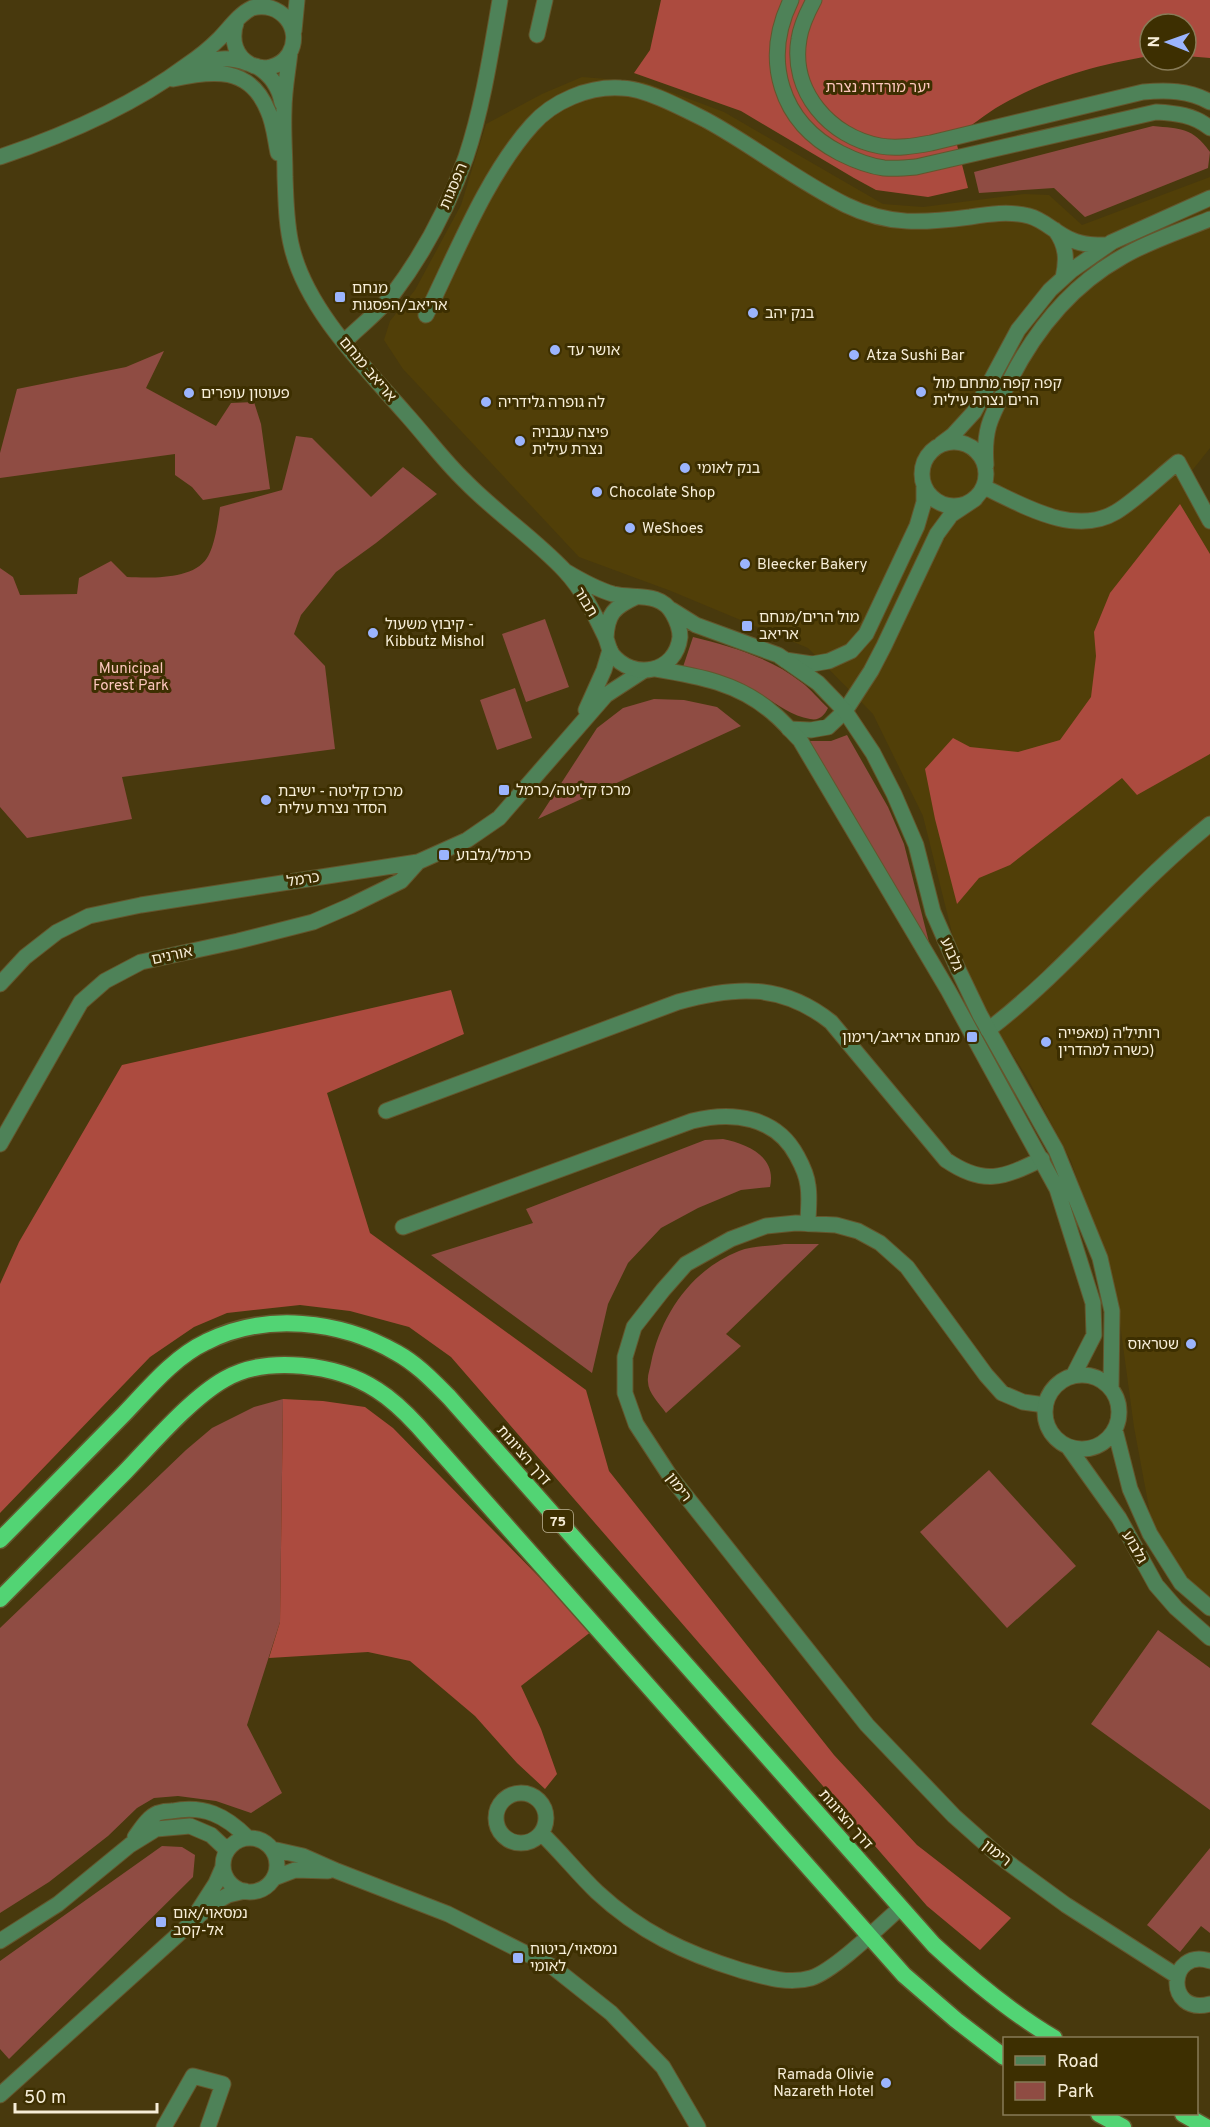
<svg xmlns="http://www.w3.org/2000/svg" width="1210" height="2127" font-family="Overpass,'Noto Sans Hebrew',sans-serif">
<rect width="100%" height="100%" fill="#48390d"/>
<path fill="#513f08" d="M 582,77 L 644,82 L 724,112 L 883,204 L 923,207 L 1024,194 L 1049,195 L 1082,225 L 1210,177 L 1210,448 L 1191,472 L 1210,509 L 1210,1609 L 1194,1592 L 1152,1524 L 1134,1427 L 1116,1294 L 1071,1161 L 1027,1077 L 983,1008 L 958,957 L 923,816 L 873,714 L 808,648 L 671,591 L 579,557 L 403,369 L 384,340 L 390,321 L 415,290 L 461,205 L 486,124 L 542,94 Z"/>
<path fill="#8f4c43" d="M 1153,126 C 1181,129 1192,127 1210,152 L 1208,168 L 1085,217 L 1054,188 L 979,193 L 974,172 Z
M 164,351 L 146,388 L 216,426 L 231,403 L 254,402 L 261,424 L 270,489 L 203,500 L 192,487 L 175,475 L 175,454 L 0,478 L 0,453 L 17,389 L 126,367 Z
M 296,436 L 312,438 L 371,497 L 403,467 L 437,494 L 376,543 L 336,572 L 301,615 L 294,634 L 325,666 L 335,749 L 122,777 L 132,819 L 27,838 L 0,807 L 0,568 L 13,577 L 20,595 L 77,594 L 79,578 L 111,561 L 127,577 C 150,578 193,580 207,558 C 215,546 218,521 220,507 L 282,490 Z
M 545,619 L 569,687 L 526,702 L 502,634 Z
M 693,637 C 730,646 771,658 801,682 C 811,689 819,700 828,708 C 824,716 819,721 810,719 C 790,716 772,700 755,691 C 732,679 708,673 683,667 Z
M 515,688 L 532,738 L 497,750 L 480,700 Z
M 654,699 L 684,700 L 717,707 L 741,726 L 538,819 L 597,728 L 623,708 Z
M 847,735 L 888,807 L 904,844 L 932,954 L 809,741 L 831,741 Z
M 723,1139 C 747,1144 777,1156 770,1187 L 741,1190 L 698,1208 L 661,1228 L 628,1263 L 608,1304 L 592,1373 L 431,1255 L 533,1223 L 526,1209 L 705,1140 Z
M 784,1244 L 819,1244 L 726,1334 L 741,1346 L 666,1413 C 660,1404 648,1393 648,1382 C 647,1376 650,1369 651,1363 C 661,1315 691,1270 739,1251 C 752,1246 770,1246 784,1244 Z
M 283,1399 L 280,1622 L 247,1725 L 282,1793 L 251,1813 L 216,1801 L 178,1796 L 154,1798 L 137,1808 L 108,1836 L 49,1882 L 0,1913 L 0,1628 L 186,1450 L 212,1428 L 254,1407 Z
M 989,1470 L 1076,1566 L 1007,1628 L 920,1532 Z
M 1158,1630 L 1210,1668 L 1210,1810 L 1091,1724 Z
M 162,1846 L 182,1847 L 195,1855 L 193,1877 L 9,2059 L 0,2049 L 0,1961 Z
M 1210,1848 L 1210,1933 L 1201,1926 L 1180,1952 L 1147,1925 Z"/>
<path fill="#ac4b3f" d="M 661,0 L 1210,0 L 1210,58 L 1186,56 L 1186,24 L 1150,24 L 1150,56 C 1096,65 1049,78 1001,105 C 985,114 970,127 955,137 L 968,188 L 928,197 L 876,190 L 854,178 L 741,111 L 634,73 L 650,50 Z
M 1180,504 L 1210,554 L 1210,754 L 1137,795 L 1122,778 L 1010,865 L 979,878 L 957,904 L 935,819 L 925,769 L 953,738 L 970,747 L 1018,752 L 1060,740 L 1091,697 L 1096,656 L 1094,632 L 1110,593 Z
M 451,990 L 464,1034 L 327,1093 L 370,1233 L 586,1390 L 609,1471 L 834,1755 L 917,1845 L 1011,1918 L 980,1950 L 927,1906 L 451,1357 L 409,1327 L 350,1311 L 300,1305 L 227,1313 L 194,1327 L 150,1357 L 0,1513 L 0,1284 L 19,1242 L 122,1065 Z
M 283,1399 L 323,1401 L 365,1407 L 393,1428 L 592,1631 L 521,1686 L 541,1729 L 557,1774 L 545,1789 L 517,1763 L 475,1716 L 410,1661 L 368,1652 L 269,1658 L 280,1622 Z"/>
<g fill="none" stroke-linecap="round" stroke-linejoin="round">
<defs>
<path id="minor" d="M 791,0 C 762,60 780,122 840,153 C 854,160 868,166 884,168 C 895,169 906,168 916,167 L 1156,112 C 1176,113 1194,115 1210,128
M 814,0 C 807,13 801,25 799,39 C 790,91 830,137 880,146 C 897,149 914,146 931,143 L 1143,92 C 1166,90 1189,90 1210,102
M 537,35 L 545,0
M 1055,230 C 1067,246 1067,260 1063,278
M 426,315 C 456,254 487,175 532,125 C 553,101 589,86 621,88 C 645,88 684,109 706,120 C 754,146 797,181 846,205 C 889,226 924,223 970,217 C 989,214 1009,211 1029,216 C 1045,220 1056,234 1072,240 C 1083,245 1096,245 1108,245
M922 474a32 32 0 1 1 64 0a32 32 0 1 1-64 0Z
M 941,444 L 953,435 L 974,412 L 1018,330 L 1050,290 L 1072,270 L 1112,242 L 1210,198
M 986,465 C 983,425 993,414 1010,380 C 1036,329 1072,285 1122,257 C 1149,241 1181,231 1210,219
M 984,487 C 1023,505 1074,537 1116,512 C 1137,499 1158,478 1178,462 L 1210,521
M 785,660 L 812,664 L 829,661 L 851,651 L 866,634 L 917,526 L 924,502 L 924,485
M 586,710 L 604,670 L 610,650
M 789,729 L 811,730 L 828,727 L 845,711 L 871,671 L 884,646 L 937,534 L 951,515 L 975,499
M 0,984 L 25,957 L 57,932 L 89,916 L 141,905 L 418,862 L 467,840 L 499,818 L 606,695 L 643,671
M 988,1030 C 1068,969 1131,887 1210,824
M 386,1111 L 678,1002 C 735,986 782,983 831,1022 L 946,1160 C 984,1186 1003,1178 1042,1159
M 0,1144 L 81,1002 L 105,981 L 141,962 L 238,941 L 313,922 L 350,906 L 401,881 L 418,862
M 403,1227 L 692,1121 C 732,1111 776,1116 797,1156 C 802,1165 807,1176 808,1186 C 810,1198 808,1211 808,1224
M 1045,1405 L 1023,1402 L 1002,1393 L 986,1375 L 907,1267 L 880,1243 L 858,1231 L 836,1225 L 796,1223 L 766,1226 L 731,1239 L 686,1264 L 663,1290 L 634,1327 L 625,1357 L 625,1393 L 636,1424 L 670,1476 L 867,1725 L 954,1816 L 999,1856 L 1066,1905 L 1177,1976
M496 1818a25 25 0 1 1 50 0a25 25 0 1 1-50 0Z
M 541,1833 C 561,1852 578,1874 597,1892 C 640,1932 685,1953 740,1970 C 762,1976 787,1985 811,1978 C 834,1971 881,1925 900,1908
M 135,1837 C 141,1829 148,1817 158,1813 C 161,1812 167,1811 172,1811 C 204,1805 225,1815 248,1838
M223 1865a27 27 0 1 1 54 0a27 27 0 1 1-54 0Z
M 272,1849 L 303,1856 L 337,1871 L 448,1914 L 553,1967 L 611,2013 L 663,2067 L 698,2127
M 274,1878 L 295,1870 L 328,1871
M 198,1911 L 216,1883 L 223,1867
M 0,1941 L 58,1904 L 130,1845 L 156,1829 L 190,1826 L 211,1835 L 227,1850
M 1210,1961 C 1168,1947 1164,2016 1210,2004
M 0,2095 L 212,1904 L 228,1895 L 245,1891
M 164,2127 L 193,2076 L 223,2084 L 208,2127"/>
<path id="tertiary" d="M 294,31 L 297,0
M 290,52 C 288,71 284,91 284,110 C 283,132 285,154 285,177 C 286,200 286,225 292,248 C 307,310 364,366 405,413 C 425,435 443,460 465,481 C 496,513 534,538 565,571 C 582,589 594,613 605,636 C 608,642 608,648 612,654 C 633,681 676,673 680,637 C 680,628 677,621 673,614 C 661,591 634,599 613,594 C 596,589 580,580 565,571
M 191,65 C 212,60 226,55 247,63
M 256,66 C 270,74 279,86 282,103
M 173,79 C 213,70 250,66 268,111 C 274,124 275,139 278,153
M 0,157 C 65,135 132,106 187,65 C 199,57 209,49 219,39 C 229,29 239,14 252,8 C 280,0 304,29 289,54 C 270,83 221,63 237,20
M 344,342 C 360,326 380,311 393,294 C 424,253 449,205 466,157 C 483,106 491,52 500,0
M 672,610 L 696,625 L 778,655 L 818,683 L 845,711 L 873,753 L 894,794 L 916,845 L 933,912 L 957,967 L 980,1015 L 1056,1150 L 1100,1258 L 1112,1311 L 1111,1389
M 606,638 C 607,614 614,607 636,597
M 656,669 C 698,676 739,683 773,713 C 783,721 791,731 800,740 L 948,990 L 1057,1189 L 1093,1303 L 1094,1335 L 1073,1376
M1045 1412a37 37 0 1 1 74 0a37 37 0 1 1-74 0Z
M 1115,1430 L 1130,1489 L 1150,1534 L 1181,1583 L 1210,1608
M 1069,1448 L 1119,1518 L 1156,1585 L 1176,1608 L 1210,1638"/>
<path id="trunk" d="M 0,1540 C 41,1498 83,1456 124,1414 C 148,1389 174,1357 206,1342 C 265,1312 340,1320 397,1353 C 417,1364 433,1381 449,1397 L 934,1945 C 972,1980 1010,2012 1054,2038
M 0,1599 C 42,1557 83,1514 125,1472 C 152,1444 191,1398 225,1379 C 267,1355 337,1364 377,1390 C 393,1400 406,1413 418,1426 L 904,1975 L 956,2020 L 1004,2057
M 1099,2114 L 1123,2127
M 1183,2114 L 1206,2127"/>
</defs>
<use href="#minor" stroke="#64562d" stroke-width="17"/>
<use href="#tertiary" stroke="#64562d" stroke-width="17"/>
<use href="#trunk" stroke="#64562d" stroke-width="19"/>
<use href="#minor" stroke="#4e8258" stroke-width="15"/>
<use href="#tertiary" stroke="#4e8258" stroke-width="15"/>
<use href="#trunk" stroke="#52d474" stroke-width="16"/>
</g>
<g fill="#9bb4fd" stroke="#3d2f01" stroke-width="2">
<rect x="334" y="291" width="12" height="12" rx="3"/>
<circle cx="753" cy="313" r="6"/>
<circle cx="555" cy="350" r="6"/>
<circle cx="854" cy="355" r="6"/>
<circle cx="921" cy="392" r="6"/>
<circle cx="189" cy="393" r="6"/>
<circle cx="486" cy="402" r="6"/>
<circle cx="520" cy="441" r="6"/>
<circle cx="685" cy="468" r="6"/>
<circle cx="597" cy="492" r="6"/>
<circle cx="630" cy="528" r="6"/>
<circle cx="745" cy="564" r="6"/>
<rect x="741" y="620" width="12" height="12" rx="3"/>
<circle cx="373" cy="633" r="6"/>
<rect x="498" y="784" width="12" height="12" rx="3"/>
<circle cx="266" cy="800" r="6"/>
<rect x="438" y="849" width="12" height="12" rx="3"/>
<rect x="966" y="1031" width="12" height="12" rx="3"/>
<circle cx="1046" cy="1042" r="6"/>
<circle cx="1191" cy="1344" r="6"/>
<rect x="155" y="1916" width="12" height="12" rx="3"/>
<rect x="512" y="1952" width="12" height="12" rx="3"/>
<circle cx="886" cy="2083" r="6"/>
</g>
<g text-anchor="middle" stroke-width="6" stroke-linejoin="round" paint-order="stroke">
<rect fill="#3d2f01" stroke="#bfb598" stroke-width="1.5" x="543" y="1510" width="30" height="22" rx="4.5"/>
<g font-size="14" font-weight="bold" fill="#f7eed8">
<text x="558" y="1526">75</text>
</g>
<g font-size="15" fill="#fdc6bd" stroke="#3d2f01">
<text x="878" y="92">יער מורדות נצרת</text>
<text x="131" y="673">Municipal<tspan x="131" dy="17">Forest Park</tspan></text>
</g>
<g font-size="15" fill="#f7eed8" stroke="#3d2f01">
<text transform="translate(453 186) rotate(-67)" y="5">הפסגות</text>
<text transform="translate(368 369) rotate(50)" y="5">אריאב מנחם</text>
<text transform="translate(586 602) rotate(59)" y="5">תבור</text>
<text transform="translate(303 879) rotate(-9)" y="5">כרמל</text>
<text transform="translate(952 954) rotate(66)" y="5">גלבוע</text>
<text transform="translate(172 955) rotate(-12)" y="5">אורנים</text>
<text transform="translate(524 1455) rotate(49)" y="5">דרך הציונות</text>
<text transform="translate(679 1487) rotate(53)" y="5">רימון</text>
<text transform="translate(1135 1547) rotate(60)" y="5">גלבוע</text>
<text transform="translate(846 1819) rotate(49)" y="5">דרך הציונות</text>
<text transform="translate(997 1853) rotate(39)" y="5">רימון</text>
</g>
<g font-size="15" fill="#f7eed8" stroke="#3d2f01" text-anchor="start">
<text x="352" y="293">מנחם<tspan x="352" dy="17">אריאב/הפסגות</tspan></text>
<text x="765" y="318">בנק יהב</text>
<text x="567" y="355">אושר עד</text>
<text x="866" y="360">Atza Sushi Bar</text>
<text x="933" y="388">קפה קפה מתחם מול<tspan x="933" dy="17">הרים נצרת עילית</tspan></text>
<text x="201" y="398">פעוטון עופרים</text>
<text x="498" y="407">לה גופרה גלידריה</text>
<text x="532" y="437">פיצה עגבניה<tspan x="532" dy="17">נצרת עילית</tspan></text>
<text x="697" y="473">בנק לאומי</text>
<text x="609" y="497">Chocolate Shop</text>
<text x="642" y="533">WeShoes</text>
<text x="757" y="569">Bleecker Bakery</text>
<text x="759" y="622">מול הרים/מנחם<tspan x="759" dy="17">אריאב</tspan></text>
<text x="385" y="629">קיבוץ משעול -<tspan x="385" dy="17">Kibbutz Mishol</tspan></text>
<text x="516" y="795">מרכז קליטה/כרמל</text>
<text x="278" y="796">מרכז קליטה - ישיבת<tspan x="278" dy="17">הסדר נצרת עילית</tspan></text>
<text x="456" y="860">כרמל/גלבוע</text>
<text x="1058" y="1038">רותיל'ה (מאפייה<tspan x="1058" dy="17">כשרה למהדרין)</tspan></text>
<text x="960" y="1042" text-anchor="end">מנחם אריאב/רימון</text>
<text x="1179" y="1349" text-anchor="end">שטראוס</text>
<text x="173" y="1918">נמסאוי/אום<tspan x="173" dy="17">אל-קסב</tspan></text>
<text x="530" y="1954">נמסאוי/ביטוח<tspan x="530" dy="17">לאומי</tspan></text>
<text x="874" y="2079" text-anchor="end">Ramada Olivie<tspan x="874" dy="17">Nazareth Hotel</tspan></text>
</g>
</g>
<rect x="1003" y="2037" width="195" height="78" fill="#3d2f01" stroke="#877b57" stroke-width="1.5"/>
<rect x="1015" y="2056" width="30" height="9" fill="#4e8258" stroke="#877b57" stroke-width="1.5"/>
<text x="1057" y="2067" font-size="18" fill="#f7eed8">Road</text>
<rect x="1015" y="2082" width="30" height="18" fill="#8f4c43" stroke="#877b57" stroke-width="1.5"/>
<text x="1057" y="2097" font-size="18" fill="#f7eed8">Park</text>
<g transform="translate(1168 42) rotate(271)"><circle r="28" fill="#3d2f01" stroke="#877b57" stroke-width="1.5"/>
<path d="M0-4.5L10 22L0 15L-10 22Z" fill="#9bb4fd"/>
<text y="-9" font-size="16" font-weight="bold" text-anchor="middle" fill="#f7eed8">N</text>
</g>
<path d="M15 2103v9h142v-9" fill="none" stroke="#f7eed8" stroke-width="3"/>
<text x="24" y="2103" font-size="18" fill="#f7eed8" stroke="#3d2f01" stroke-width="4.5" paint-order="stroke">50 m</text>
</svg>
